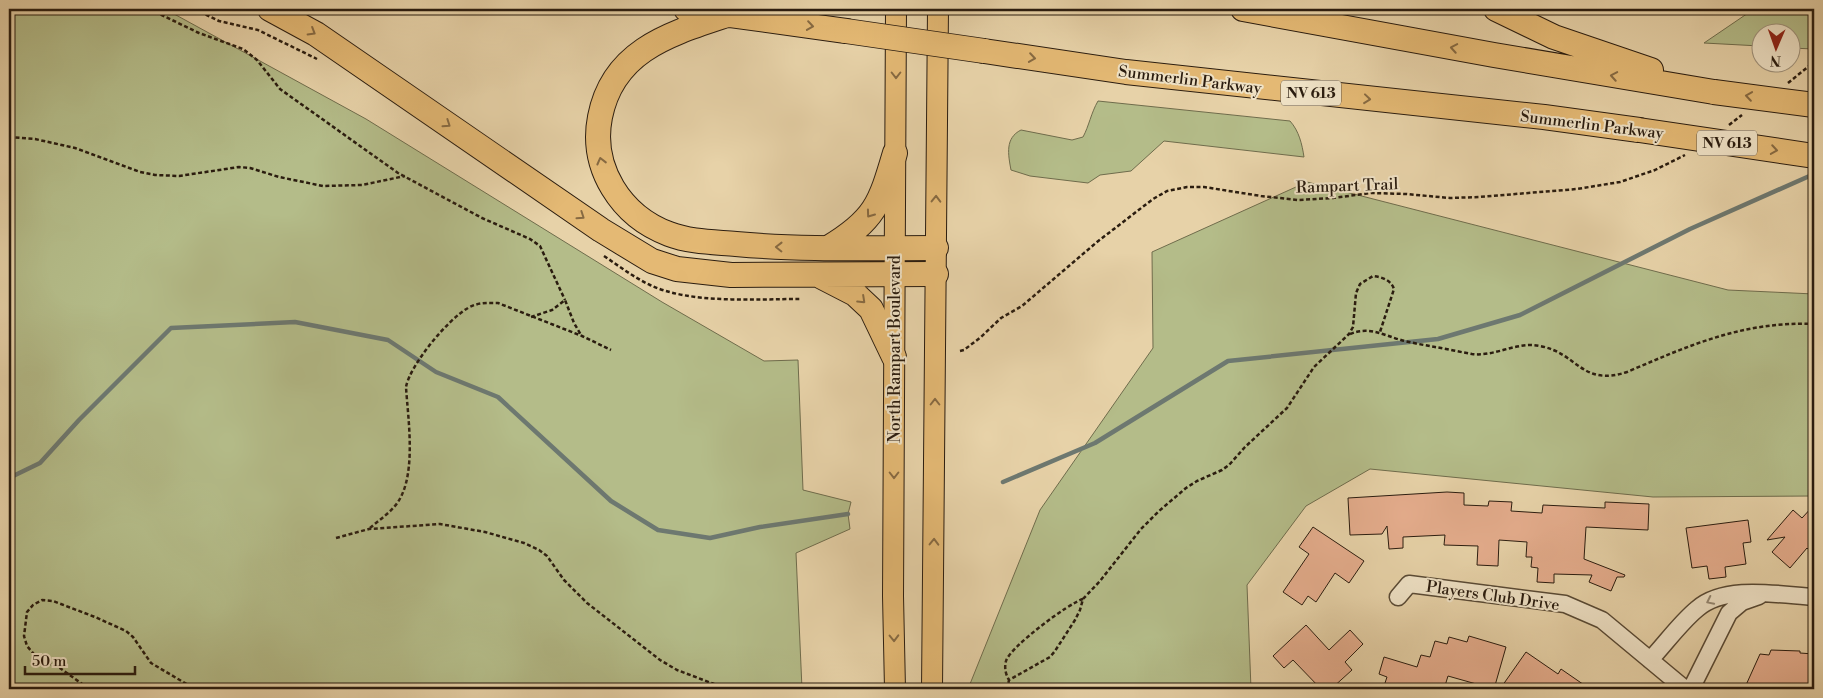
<svg xmlns="http://www.w3.org/2000/svg" width="1823" height="698" font-family="'Libre Bodoni',serif">
<rect width="100%" height="100%" fill="#e7d2a8"/>
<filter id="stains"><feTurbulence type="fractalNoise" baseFrequency=".004" numOctaves="4"/><feColorMatrix values="0 0 0 0 .2 0 0 0 0 .09 0 0 0 0 .02 0 0 0 .5 -.17"/></filter>
<radialGradient id="worn" r=".72"><stop offset=".6" stop-color="#630" stop-opacity="0"/><stop offset="1" stop-color="#630" stop-opacity=".3"/></radialGradient>
<path fill="#b4bc89" stroke="#6f6c4c" d="M 9,9 L 165,9 L 366,119 L 662,302 L 764,361 L 798,360 L 803,490 L 851,502 L 848,514 L 850,529 L 796,553 L 802,689 L 9,689 Z
M 1754,9 L 1814,9 L 1814,49 L 1791,48 L 1790,32 L 1760,32 L 1760,46 L 1704,43 Z
M 1098,101 L 1290,121 C 1299,131 1302,144 1304,157 L 1164,141 L 1131,171 L 1100,175 L 1088,183 L 1030,176 L 1011,170 C 1008,154 1005,138 1021,130 L 1072,140 L 1083,137 C 1089,126 1091,113 1098,101 Z
M 1307,182 L 1728,290 L 1814,294 L 1814,496 L 1653,497 L 1370,469 L 1306,506 L 1247,585 L 1251,689 L 968,689 L 1040,510 L 1153,348 L 1152,252 Z"/>
<g fill="none" stroke-linecap="round" stroke-linejoin="round">
<path stroke="#6d7870" stroke-width="4.5" d="M 9,478 L 40,463 L 79,420 L 171,328 L 295,322 L 388,340 L 436,372 L 498,397 L 611,501 L 658,530 L 710,538 L 760,527 L 848,514
M 1003,482 L 1095,443 L 1228,361 L 1438,339 L 1520,315 L 1690,229 L 1814,174"/>
</g>
<path fill="#e5ad8d" stroke="#2a1c0f" d="M 1447,492 L 1464,493 L 1464,505 L 1488,506 L 1489,501 L 1512,502 L 1511,511 L 1542,513 L 1543,505 L 1605,508 L 1605,502 L 1649,504 L 1648,530 L 1586,527 L 1584,559 L 1625,575 L 1624,577 L 1617,577 L 1611,591 L 1589,582 L 1592,575 L 1554,574 L 1554,583 L 1537,582 L 1538,568 L 1531,567 L 1532,557 L 1526,557 L 1527,542 L 1499,540 L 1498,566 L 1477,565 L 1478,546 L 1444,545 L 1445,535 L 1403,537 L 1403,548 L 1389,549 L 1387,526 L 1382,534 L 1350,535 L 1348,498 Z
M 1814,505 L 1814,555 L 1807,548 L 1790,568 L 1772,552 L 1785,537 L 1767,540 L 1793,510 L 1802,518 Z
M 1748,520 L 1751,542 L 1743,543 L 1746,564 L 1725,567 L 1726,577 L 1709,579 L 1707,566 L 1692,568 L 1686,528 Z
M 1313,527 L 1364,561 L 1349,583 L 1335,573 L 1316,602 L 1308,596 L 1302,605 L 1283,592 L 1309,554 L 1299,547 Z
M 1306,625 L 1329,650 L 1350,630 L 1363,644 L 1345,662 L 1352,670 L 1331,689 L 1321,689 L 1293,660 L 1284,668 L 1273,656 Z
M 1469,636 L 1506,647 L 1494,689 L 1448,676 L 1444,689 L 1383,689 L 1387,677 L 1379,674 L 1384,657 L 1417,667 L 1421,655 L 1430,657 L 1435,641 L 1447,644 L 1449,637 L 1467,642 Z
M 1771,650 L 1800,651 L 1800,653 L 1814,654 L 1814,689 L 1755,689 L 1746,685 L 1760,654 L 1769,655 Z
M 1526,652 L 1558,674 L 1561,669 L 1590,689 L 1500,689 Z"/>
<g fill="none" stroke-linecap="round" stroke-linejoin="round">
<defs>
<path id="minor" d="M 1398,597 L 1409,584 L 1565,604 L 1602,620 L 1685,689
M 1650,660 C 1666,643 1680,623 1697,609 C 1725,584 1780,595 1814,597
M 1691,689 L 1729,613 L 1742,602 L 1759,596"/>
<path id="major" d="M 895,689 L 893,596 L 896,9
M 932,689 L 938,9"/>
<path id="highway" d="M 270,9 L 316,34 L 601,230 L 652,261 L 677,269 L 731,275 L 936,274
M 686,9 L 846,31
M 1243,9 L 1494,55 L 1714,92
M 1496,9 L 1554,37 L 1651,70
M 727,15 C 670,34 613,50 600,117 C 590,168 621,216 669,234 C 690,242 713,242 736,244 C 802,250 869,248 936,248
M 984,51 L 1126,72 L 1544,117 L 1639,130
M 828,248 C 875,220 880,204 895,153
M 822,277 L 855,294 L 871,309 L 894,357"/>
</defs>
<use href="#minor" stroke="#594a35" stroke-width="19"/>
<use href="#major" stroke="#2a1c0f" stroke-width="22"/>
<use href="#highway" stroke="#2a1c0f" stroke-width="26"/>
<path stroke="#2a1c0f" stroke-width="2.5" stroke-dasharray="4 2.5" stroke-linecap="butt" d="M 149,9 L 199,33 L 243,49 L 257,60 L 280,89 L 398,173 L 482,218 L 530,239 L 540,246 L 565,300
M 194,9 L 219,21 L 258,30 L 317,59
M 1788,83 L 1814,62
M 1729,125 L 1742,115
M 9,137 L 35,139 L 75,148 L 140,172 L 155,175 L 179,176 L 239,167 L 250,168 L 279,177 L 323,186 L 362,185 L 405,176
M 604,256 C 619,266 633,277 650,285 C 690,304 755,299 800,299
M 531,317 L 552,310 L 565,300 L 574,323 L 581,335
M 1350,334 C 1369,326 1383,335 1401,340 C 1412,343 1424,345 1435,347 C 1447,349 1460,352 1472,354 C 1495,357 1517,341 1540,346 C 1578,353 1581,387 1627,372 C 1690,345 1744,321 1814,324
M 960,351 L 964,350 L 981,337 L 1001,318 L 1022,306 L 1097,242 L 1153,199 L 1167,191 L 1187,187 L 1204,187 L 1261,196 L 1298,200 L 1333,198 L 1371,193 L 1406,194 L 1450,198 L 1479,197 L 1577,189 L 1620,182 L 1655,170 L 1685,155
M 370,528 C 378,521 387,515 394,507 C 418,481 408,420 406,387 C 410,365 448,319 468,308 C 478,302 488,303 498,303 L 582,336 L 611,350
M 336,538 L 369,529 L 440,524 L 485,532 L 524,543 L 539,550 L 547,556 L 564,580 L 587,603 L 660,660 L 677,670 L 714,684 L 721,689
M 1083,599 C 1069,603 1010,647 1006,661 C 1004,668 1006,675 1009,680 L 1050,657 L 1055,651 L 1075,620 L 1080,610 L 1083,599 L 1100,581 L 1141,529 L 1159,511 L 1186,488 L 1197,481 L 1222,470 L 1229,465 L 1245,447 L 1287,408 L 1314,367 L 1349,334 L 1353,327 L 1356,293 L 1360,284 L 1373,276 C 1382,277 1391,280 1394,289 L 1380,332
M 89,689 L 60,668 L 38,659 L 27,646 L 24,636 L 27,612 L 33,605 L 42,600 L 53,601 L 95,617 L 126,631 L 133,637 L 151,663 L 195,689
M 1007,689 L 1009,680"/>
<use href="#minor" stroke="#efe2c6" stroke-width="16"/>
<use href="#major" stroke="#e4b974" stroke-width="20"/>
<use href="#highway" stroke="#e4b974" stroke-width="24"/>
<defs>
<path id="highway-bridge" d="M 846,31 L 984,51
M 1714,92 L 1814,105
M 1639,130 L 1814,156"/>
</defs>
<use href="#highway-bridge" stroke="#2a1c0f" stroke-width="26" stroke-linecap="butt"/>
<use href="#highway-bridge" stroke="#e4b974" stroke-width="24"/>
</g>
<defs><path id="oneway-chevron" d="M-2-3.5L2.5 0L-2 3.5" fill="none" stroke-width="1.6" stroke-linecap="round" stroke-linejoin="round" transform="scale(1.25)"/></defs>
<g stroke="#876a42">
<use href="#oneway-chevron" transform="translate(810 26) rotate(8)"/>
<use href="#oneway-chevron" transform="translate(312 32) rotate(31)"/>
<use href="#oneway-chevron" transform="translate(1454 48) rotate(-170)"/>
<use href="#oneway-chevron" transform="translate(1032 58) rotate(8)"/>
<use href="#oneway-chevron" transform="translate(896 75) rotate(90)"/>
<use href="#oneway-chevron" transform="translate(1614 76) rotate(-170)"/>
<use href="#oneway-chevron" transform="translate(1749 96) rotate(-172)"/>
<use href="#oneway-chevron" transform="translate(1367 99) rotate(6)"/>
<use href="#oneway-chevron" transform="translate(447 124) rotate(34)"/>
<use href="#oneway-chevron" transform="translate(1774 150) rotate(9)"/>
<use href="#oneway-chevron" transform="translate(601 161) rotate(-104)"/>
<use href="#oneway-chevron" transform="translate(936 199) rotate(-89)"/>
<use href="#oneway-chevron" transform="translate(870 214) rotate(126)"/>
<use href="#oneway-chevron" transform="translate(581 216) rotate(34)"/>
<use href="#oneway-chevron" transform="translate(779 247) rotate(-179)"/>
<use href="#oneway-chevron" transform="translate(862 300) rotate(43)"/>
<use href="#oneway-chevron" transform="translate(935 402) rotate(-90)"/>
<use href="#oneway-chevron" transform="translate(894 475) rotate(90)"/>
<use href="#oneway-chevron" transform="translate(934 542) rotate(-89)"/>
<use href="#oneway-chevron" transform="translate(894 638) rotate(89)"/>
</g>
<use stroke="#968974" href="#oneway-chevron" transform="translate(1710 601) rotate(154)"/>
<g text-anchor="middle" stroke-width="4" stroke-linejoin="round" paint-order="stroke">
<g fill="#efe2c6" stroke="#655746" stroke-width="1">
<rect x="1281" y="80.5" width="60" height="25" rx="4"/>
<rect x="1697" y="130.5" width="60" height="25" rx="4"/>
</g>
<g font-size="15" font-weight="bold" fill="#2a1c0f">
<text x="1311" y="98">NV 613</text>
<text x="1727" y="148">NV 613</text>
</g>
<g font-size="16" fill="#2a1c0f" stroke="#efe2c6">
<text transform="translate(1190 79) rotate(7)" y="6">Summerlin Parkway</text>
<text transform="translate(1592 124) rotate(7)" y="6">Summerlin Parkway</text>
<text transform="translate(1347 185) rotate(-2)" y="6">Rampart Trail</text>
<text transform="translate(894 349) rotate(-90)" y="6">North Rampart Boulevard</text>
<text transform="translate(1493 595) rotate(8)" y="6">Players Club Drive</text>
</g>
</g>
<rect width="1823" height="698" fill="none" stroke="#e7d2a8" stroke-width="30"/>
<rect x="10" y="10" width="1803" height="678" fill="none" stroke="#2a1c0f" stroke-width="2.5"/>
<rect x="15" y="15" width="1793" height="668" fill="none" stroke="#2a1c0f"/>
<g transform="translate(1776 48) rotate(182)"><circle r="24" fill="#efe2c6" stroke="#a0937d"/>
<path d="M0-4L9 19L0 12L-9 19Z" fill="#8f2418"/>
<text y="-8" font-size="14" font-weight="bold" text-anchor="middle" fill="#2a1c0f">N</text>
</g>
<path d="M25 666v8h110v-8" fill="none" stroke="#2a1c0f" stroke-width="2.5"/>
<text x="32" y="666" font-size="15" fill="#2a1c0f" stroke="#efe2c6" stroke-width="4" paint-order="stroke">50 m</text>
<rect width="100%" height="100%" filter="url(#stains)"/>
<rect width="100%" height="100%" fill="url(#worn)"/>
</svg>
